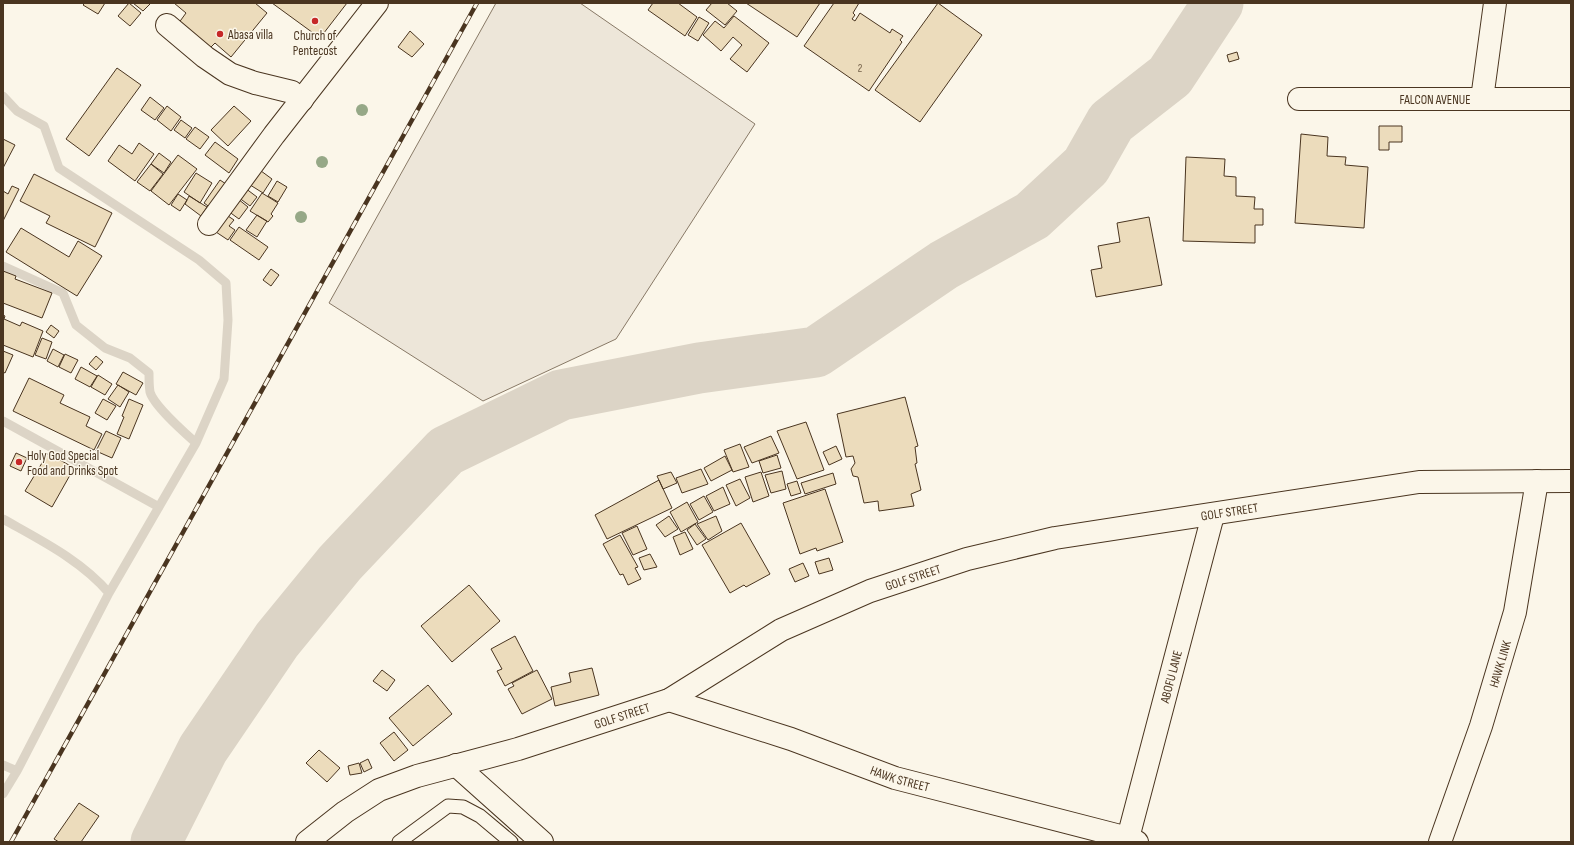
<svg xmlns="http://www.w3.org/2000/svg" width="1574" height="845" font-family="'Sofia Sans Condensed',sans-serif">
<rect width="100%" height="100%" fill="#fbf6e9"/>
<path fill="#ede6d9" stroke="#887966" d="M 496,3 L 580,3 L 755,124 L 616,339 L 483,401 L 329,303 Z"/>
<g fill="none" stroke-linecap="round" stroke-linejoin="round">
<path stroke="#dcd4c6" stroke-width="9" d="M 3,96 L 17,111 L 44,126 L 59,168 L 199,260 L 226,283 L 228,320 L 224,379 L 196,443 L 109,593 L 17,771 L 3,794
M 3,266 L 63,293 L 76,325 L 105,348 L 130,358 L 149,373 C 149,379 149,386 150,392 C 154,406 185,433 196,443
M 3,421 L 159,507
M 3,519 C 40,540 81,560 109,593
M 3,765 L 17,771"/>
<path stroke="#dcd4c6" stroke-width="51" d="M 156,842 L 203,749 L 277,640 L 340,563 L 446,451 L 561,395 L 699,368 L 816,352 L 944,265 L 1032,216 L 1086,166 L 1111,122 L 1170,76 L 1218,3"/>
</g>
<path fill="#ecdcbc" stroke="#4a3520" d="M 85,3 L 105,3 L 98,14 L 83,5 Z
M 129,3 L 141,13 L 130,26 L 118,16 Z
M 133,3 L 151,3 L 143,11 Z
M 174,3 L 255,3 L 267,13 L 231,57 L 215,43 L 209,49 L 178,24 L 186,13 Z
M 272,3 L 347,3 L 320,38 Z
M 653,3 L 678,3 L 697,17 L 685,36 L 648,10 Z
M 712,3 L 727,3 L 737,11 L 725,25 L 706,10 Z
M 746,3 L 820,3 L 797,37 Z
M 834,3 L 859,3 L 853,13 L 855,15 L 852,19 L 855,21 L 860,13 L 890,33 L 892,29 L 903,36 L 900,40 L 902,42 L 869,91 L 804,46 Z
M 938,3 L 982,35 L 920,122 L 875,90 Z
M 734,16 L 769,43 L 747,72 L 730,59 L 742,45 L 733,37 L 721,51 L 703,35 L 715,21 L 724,28 Z
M 699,17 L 709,23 L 698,41 L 688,35 Z
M 410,31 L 424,44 L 412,57 L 398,47 Z
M 1237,52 L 1239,59 L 1229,62 L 1227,55 Z
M 117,68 L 141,85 L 89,156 L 66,139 Z
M 150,97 L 164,108 L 155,120 L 141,110 Z
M 167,106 L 181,117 L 171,131 L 157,120 Z
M 234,106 L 251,121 L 228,146 L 211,130 Z
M 181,120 L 192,128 L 185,138 L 174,130 Z
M 1379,126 L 1402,126 L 1402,142 L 1389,142 L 1389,150 L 1379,150 Z
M 195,127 L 209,137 L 200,149 L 186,139 Z
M 1301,134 L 1328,137 L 1327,156 L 1346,157 L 1345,165 L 1368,167 L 1364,228 L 1295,223 Z
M 3,139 L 15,145 L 3,168 Z
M 215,142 L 238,159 L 229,173 L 205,155 Z
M 139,143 L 154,154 L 135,181 L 108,161 L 119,145 L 132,154 Z
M 159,153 L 171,162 L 164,173 L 151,164 Z
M 178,155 L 197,169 L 169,205 L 151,191 Z
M 1186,157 L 1225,159 L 1224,176 L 1236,177 L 1236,196 L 1255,197 L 1254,209 L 1263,209 L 1263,225 L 1255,225 L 1255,243 L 1183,241 Z
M 151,164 L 163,174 L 150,191 L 137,182 Z
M 257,168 L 272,179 L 263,193 L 247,183 Z
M 196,173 L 212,183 L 200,203 L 184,192 Z
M 34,174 L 112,213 L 95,247 L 46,223 L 50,216 L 20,201 Z
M 220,180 L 229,186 L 211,208 L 204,203 Z
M 277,181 L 287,187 L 278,202 L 268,196 Z
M 12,186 L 19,189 L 3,221 L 3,191 L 8,194 Z
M 245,188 L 257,197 L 250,206 L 238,197 Z
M 262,193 L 278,203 L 271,214 L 273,216 L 268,222 L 250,211 Z
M 178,194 L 187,200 L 180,211 L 171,205 Z
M 189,196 L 207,207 L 201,216 L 185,204 Z
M 238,199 L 248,207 L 239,219 L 228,211 Z
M 257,215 L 267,221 L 257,237 L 246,230 Z
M 228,216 L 234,220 L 229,226 L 235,230 L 228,240 L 216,232 Z
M 1149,217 L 1162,285 L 1096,297 L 1091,270 L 1102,268 L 1098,246 L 1120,242 L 1117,223 Z
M 239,227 L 268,247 L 259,260 L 230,240 Z
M 21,228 L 69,257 L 78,241 L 102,256 L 77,296 L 6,252 Z
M 271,269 L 279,275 L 271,286 L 263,280 Z
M 3,271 L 16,276 L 15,279 L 52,293 L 42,318 L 3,303 Z
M 3,315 L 5,316 L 4,319 L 20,326 L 22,322 L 43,331 L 33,357 L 3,345 Z
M 51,325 L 59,331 L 54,338 L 46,332 Z
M 42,338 L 52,342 L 46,359 L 35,355 Z
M 53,349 L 64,355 L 58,367 L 47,361 Z
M 3,351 L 13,355 L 5,373 L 3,372 Z
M 65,354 L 78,360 L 71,373 L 59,367 Z
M 96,356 L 103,362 L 96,370 L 89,364 Z
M 81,367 L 97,376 L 90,387 L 75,379 Z
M 123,372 L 143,383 L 136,395 L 116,384 Z
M 98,375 L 112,384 L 105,395 L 91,387 Z
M 29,378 L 64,395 L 60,403 L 90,417 L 86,426 L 102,434 L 94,450 L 13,411 Z
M 118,385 L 129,392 L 120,407 L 108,399 Z
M 905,397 L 918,446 L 915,447 L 917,463 L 915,464 L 921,490 L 911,494 L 914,506 L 879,511 L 878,501 L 864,503 L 858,477 L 853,476 L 851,469 L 855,463 L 853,456 L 846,457 L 837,414 Z
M 103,399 L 116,406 L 107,420 L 95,413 Z
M 129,399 L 143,405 L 129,439 L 117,434 L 124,417 L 122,416 Z
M 806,422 L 824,470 L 797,479 L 777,431 Z
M 106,431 L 121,438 L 112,458 L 96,451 Z
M 771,436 L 779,453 L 752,463 L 744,447 Z
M 740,444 L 749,467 L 733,472 L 724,450 Z
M 836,446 L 842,459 L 829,465 L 823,452 Z
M 16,453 L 27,458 L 21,471 L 10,466 Z
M 48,453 L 74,468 L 52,507 L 25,491 Z
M 777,455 L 781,468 L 763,473 L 759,461 Z
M 725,456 L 732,470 L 711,481 L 704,468 Z
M 701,469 L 708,484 L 682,493 L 676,478 Z
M 782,471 L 786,489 L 771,493 L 765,475 Z
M 671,472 L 677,483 L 663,489 L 657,476 Z
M 761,472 L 769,496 L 753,502 L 745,477 Z
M 833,473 L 836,484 L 805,494 L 801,483 Z
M 740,479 L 750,498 L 736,506 L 726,485 Z
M 659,480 L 672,508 L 607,539 L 595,515 Z
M 797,481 L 801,493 L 791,496 L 787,484 Z
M 723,487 L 730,504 L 714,511 L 706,496 Z
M 825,489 L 843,542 L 817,551 L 816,548 L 800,554 L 783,503 Z
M 704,496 L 713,512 L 699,520 L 690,504 Z
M 687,502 L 698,522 L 681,532 L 670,512 Z
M 669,516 L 678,529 L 665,537 L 656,525 Z
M 716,516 L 722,531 L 708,540 L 697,524 Z
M 741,523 L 770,574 L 746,587 L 744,585 L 730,593 L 702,545 Z
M 695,524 L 706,539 L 697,545 L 687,530 Z
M 637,526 L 647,549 L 633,555 L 622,533 Z
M 685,532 L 693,549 L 680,555 L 673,537 Z
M 620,535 L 638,567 L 635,568 L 641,579 L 628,585 L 623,574 L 620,575 L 603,544 Z
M 650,554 L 657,567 L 644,570 L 639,558 Z
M 829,558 L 833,570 L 819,574 L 815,562 Z
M 803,563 L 809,576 L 795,582 L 789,569 Z
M 469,585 L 500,621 L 452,662 L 421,626 Z
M 515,636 L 533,671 L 505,686 L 497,671 L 502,669 L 491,649 Z
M 592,668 L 599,695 L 555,706 L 551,687 L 571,682 L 569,673 Z
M 382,670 L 395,680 L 387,691 L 373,681 Z
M 537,670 L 552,699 L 522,714 L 508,689 L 514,686 L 512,683 Z
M 428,685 L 452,714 L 413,746 L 389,718 Z
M 394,732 L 408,750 L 394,761 L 380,743 Z
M 319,750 L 340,768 L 327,782 L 306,763 Z
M 368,759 L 372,768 L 364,772 L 360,763 Z
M 359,763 L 362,773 L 350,775 L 348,766 Z
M 79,803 L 99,816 L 81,842 L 59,842 L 54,839 Z"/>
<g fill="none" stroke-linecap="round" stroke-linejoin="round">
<defs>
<path id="lane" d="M 399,842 L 448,806 L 463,807 L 480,816 L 511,842"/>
<g id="street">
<path d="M 167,25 L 205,57 L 230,74 L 255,83 L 292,92 L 302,100"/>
<path id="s1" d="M 1299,99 L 1571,99"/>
<path d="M 1482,99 L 1495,3"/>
<path d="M 209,224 L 274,135 L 377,3"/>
<path id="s2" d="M 669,700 L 791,739 L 895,778 L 1128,838 L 1137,842"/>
<path d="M 456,765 L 542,842"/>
<path id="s3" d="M 1128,838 L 1213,515"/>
<path id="s4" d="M 307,842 L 345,812 L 379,790 L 417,776 L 518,749 L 669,700 L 781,630 L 870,591 L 967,559 L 1055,538 L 1419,482 L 1571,481"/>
<path id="s5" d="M 1440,842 L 1481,726 L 1515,612 L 1537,481"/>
</g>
</defs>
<use href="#lane" stroke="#4a3520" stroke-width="15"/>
<use href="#street" stroke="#4a3520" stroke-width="24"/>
<use href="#lane" stroke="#fbf6e9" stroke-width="13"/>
<use href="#street" stroke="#fbf6e9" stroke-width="22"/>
<defs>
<path id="rail" d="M 11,842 L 477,3"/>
</defs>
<use href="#rail" stroke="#4a3520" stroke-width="4.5"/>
<use href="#rail" stroke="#fbf6e9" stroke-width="3" stroke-dasharray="9" stroke-linecap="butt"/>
</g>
<g fill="#96a887">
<circle cx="362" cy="110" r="6"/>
<circle cx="322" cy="162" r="6"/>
<circle cx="301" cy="217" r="6"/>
</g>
<g fill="#c62828" stroke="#fbf6e9" stroke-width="1.5">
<circle cx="315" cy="21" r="4"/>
<circle cx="220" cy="34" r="4"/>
<circle cx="19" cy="462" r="4"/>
</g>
<g text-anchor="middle" stroke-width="3" stroke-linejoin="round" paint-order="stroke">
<g font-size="11" fill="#725f47">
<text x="860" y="72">2</text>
</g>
<g font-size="13" fill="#4a3520" stroke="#fbf6e9" text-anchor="start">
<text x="228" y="39">Abasa villa</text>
<text x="315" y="40" text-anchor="middle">Church of<tspan x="315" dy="15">Pentecost</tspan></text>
<text x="27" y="460">Holy God Special<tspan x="27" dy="15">Food and Drinks Spot</tspan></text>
</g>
<g font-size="13" fill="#4a3520" stroke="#fbf6e9">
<text dy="5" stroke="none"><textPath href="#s1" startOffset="136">FALCON AVENUE</textPath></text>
<text dy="5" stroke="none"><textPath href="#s4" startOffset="991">GOLF STREET</textPath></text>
<text dy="5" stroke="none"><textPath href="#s4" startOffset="667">GOLF STREET</textPath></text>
<text dy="5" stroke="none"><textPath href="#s5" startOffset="188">HAWK LINK</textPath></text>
<text dy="5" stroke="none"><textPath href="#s3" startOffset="167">ABOFU LANE</textPath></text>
<text dy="5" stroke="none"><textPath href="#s4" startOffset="343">GOLF STREET</textPath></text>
<text dy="5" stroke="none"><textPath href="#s2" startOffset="244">HAWK STREET</textPath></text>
</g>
</g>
<rect width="1574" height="845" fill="none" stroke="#4a3520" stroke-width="8"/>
</svg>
